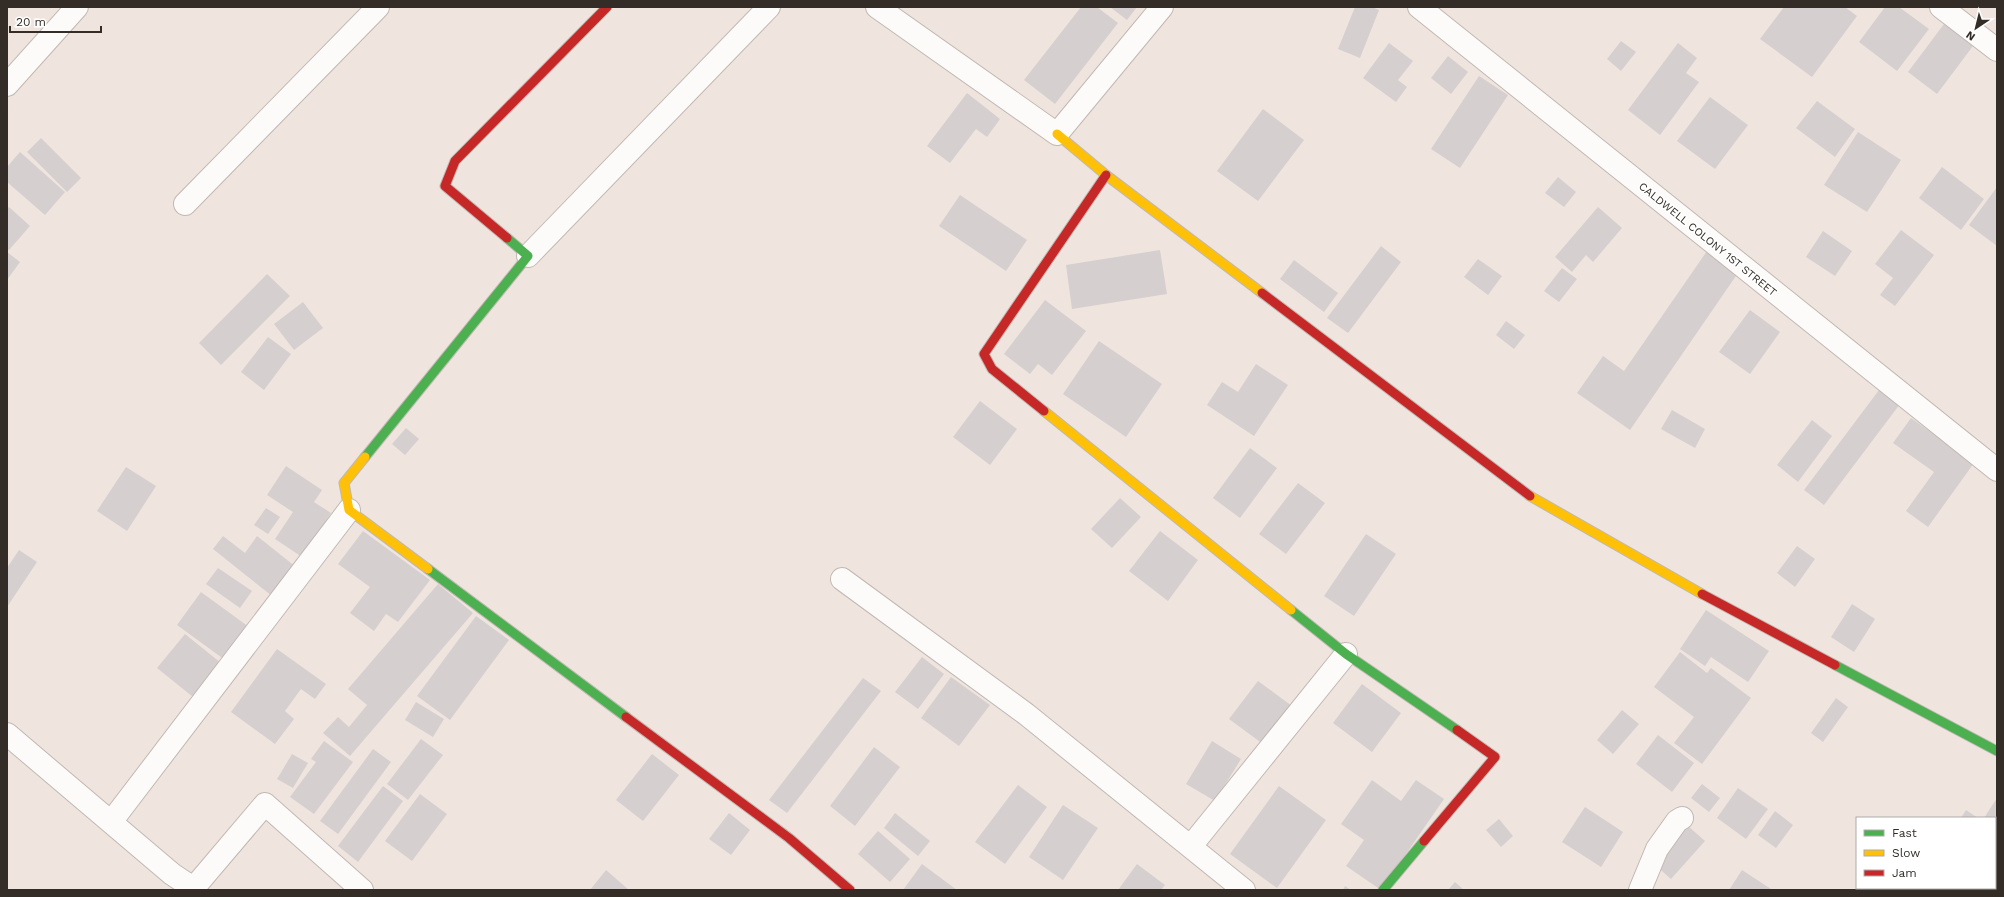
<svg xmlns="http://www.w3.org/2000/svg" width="2004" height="897" font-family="'Work Sans',sans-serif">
<rect width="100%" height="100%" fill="#efe5de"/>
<path fill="#d6cfcf" d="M 1081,7 L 1097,7 L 1118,23 L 1055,104 L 1024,80 Z
M 1110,7 L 1137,7 L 1127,20 Z
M 1355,7 L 1372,7 L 1379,10 L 1360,58 L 1338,49 Z
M 1784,7 L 1845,7 L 1857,16 L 1812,77 L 1760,39 Z
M 1885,7 L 1899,7 L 1929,29 L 1897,71 L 1859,42 Z
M 1947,20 L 1976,42 L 1937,94 L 1908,72 Z
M 1621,41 L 1636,52 L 1621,71 L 1607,59 Z
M 1389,43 L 1413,61 L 1398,80 L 1407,87 L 1396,102 L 1363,78 Z
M 1678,43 L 1697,58 L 1686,73 L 1699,82 L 1660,135 L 1628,110 Z
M 1448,56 L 1468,72 L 1451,94 L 1431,78 Z
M 1479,76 L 1508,95 L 1460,168 L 1431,149 Z
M 967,93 L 1000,119 L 987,137 L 976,129 L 950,163 L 927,146 Z
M 1710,97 L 1748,125 L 1715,169 L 1677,141 Z
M 1817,101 L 1855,129 L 1835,157 L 1796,128 Z
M 1263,109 L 1304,140 L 1258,201 L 1217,171 Z
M 1858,132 L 1901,160 L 1867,212 L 1824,185 Z
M 41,138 L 81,178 L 67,192 L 27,152 Z
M 20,152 L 65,192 L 45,215 L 7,182 L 7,167 Z
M 1942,167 L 1984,199 L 1961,230 L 1919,198 Z
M 1558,177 L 1576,192 L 1564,207 L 1545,193 Z
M 1997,187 L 1997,246 L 1969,225 Z
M 960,195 L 1027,240 L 1006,271 L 939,226 Z
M 9,207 L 30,226 L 9,250 L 7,249 L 7,209 Z
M 1598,207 L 1622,228 L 1593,262 L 1586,255 L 1572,272 L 1555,257 Z
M 1901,230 L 1934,255 L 1895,306 L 1880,295 L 1893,278 L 1875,264 Z
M 1823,231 L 1852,251 L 1835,276 L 1806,257 Z
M 1381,246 L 1401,262 L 1348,333 L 1327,318 Z
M 1160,250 L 1167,294 L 1072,309 L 1066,265 Z
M 1707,251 L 1738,273 L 1630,430 L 1577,393 L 1603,356 L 1624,371 Z
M 7,252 L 20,262 L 7,280 Z
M 1478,259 L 1502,276 L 1488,295 L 1464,277 Z
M 1294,260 L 1338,293 L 1324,312 L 1280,279 Z
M 1562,268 L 1577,279 L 1559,302 L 1544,291 Z
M 267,274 L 290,296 L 221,365 L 199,343 Z
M 1045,300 L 1086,331 L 1052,375 L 1038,364 L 1030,374 L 1004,354 Z
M 303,302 L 323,328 L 294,350 L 274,324 Z
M 1750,310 L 1780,332 L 1750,374 L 1719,352 Z
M 1506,321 L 1525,335 L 1514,349 L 1496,335 Z
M 268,337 L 291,354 L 264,390 L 241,372 Z
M 1099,341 L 1162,384 L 1126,437 L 1063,394 Z
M 1256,364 L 1288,385 L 1254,436 L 1207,405 L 1222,382 L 1238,392 Z
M 1882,386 L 1903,400 L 1824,505 L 1804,490 Z
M 980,401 L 1017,429 L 990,465 L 953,437 Z
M 1672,410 L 1705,429 L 1695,448 L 1661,429 Z
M 1911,418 L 1974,463 L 1928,527 L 1906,511 L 1934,472 L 1893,443 Z
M 1812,420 L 1832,436 L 1798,482 L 1777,465 Z
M 406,428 L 419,439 L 405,455 L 392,444 Z
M 1250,448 L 1277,468 L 1240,518 L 1213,498 Z
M 286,466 L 322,490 L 314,502 L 331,513 L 302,557 L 275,539 L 293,512 L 267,495 Z
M 126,467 L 156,486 L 127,531 L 97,511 Z
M 1298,483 L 1325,503 L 1286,554 L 1259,534 Z
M 1120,498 L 1141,517 L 1112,548 L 1091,529 Z
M 266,508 L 280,517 L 268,534 L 254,525 Z
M 363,531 L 430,580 L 398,622 L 386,614 L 374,631 L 350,613 L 370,587 L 338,564 Z
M 1160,531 L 1198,560 L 1168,601 L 1129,571 Z
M 1366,534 L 1396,554 L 1354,616 L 1324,596 Z
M 223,536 L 245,553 L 257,536 L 296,567 L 272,596 L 213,549 Z
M 1797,546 L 1815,559 L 1795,587 L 1777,573 Z
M 19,550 L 37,562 L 7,607 L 7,568 Z
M 218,568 L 252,591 L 240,608 L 206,584 Z
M 438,584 L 473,613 L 350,756 L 323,733 L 338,717 L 349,727 L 367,705 L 348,689 Z
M 201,592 L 249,627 L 225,660 L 177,625 Z
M 1852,604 L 1875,619 L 1854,652 L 1831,637 Z
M 1706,610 L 1769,651 L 1748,682 L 1711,657 L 1705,666 L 1680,649 Z
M 476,616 L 509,640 L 450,720 L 417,696 Z
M 185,634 L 221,663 L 193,697 L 157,668 Z
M 277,649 L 326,684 L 315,699 L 301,689 L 285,711 L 294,719 L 275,744 L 231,712 Z
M 1680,652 L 1707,673 L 1711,668 L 1751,698 L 1702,764 L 1674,743 L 1694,717 L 1654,687 Z
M 922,657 L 944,674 L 918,709 L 895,692 Z
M 951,677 L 990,705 L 959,746 L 921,718 Z
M 863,678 L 881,691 L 787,813 L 769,800 Z
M 1258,681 L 1296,709 L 1267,747 L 1229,719 Z
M 1362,684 L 1401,713 L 1372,752 L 1333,723 Z
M 1836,698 L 1848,707 L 1823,742 L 1811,733 Z
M 416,702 L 444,719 L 433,737 L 405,720 Z
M 1622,710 L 1639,724 L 1613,754 L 1597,740 Z
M 1658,735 L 1694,763 L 1672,792 L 1636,764 Z
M 421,739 L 443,755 L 408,800 L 387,784 Z
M 324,741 L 353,762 L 314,814 L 290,797 L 316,762 L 311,759 Z
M 1212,741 L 1241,759 L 1215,801 L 1186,784 Z
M 874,747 L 900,767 L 855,826 L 830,806 Z
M 373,749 L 391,762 L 338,834 L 320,821 Z
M 292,754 L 308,763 L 293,788 L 277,779 Z
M 652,754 L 679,775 L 643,821 L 616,800 Z
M 1372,780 L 1401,801 L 1416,780 L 1444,799 L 1381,890 L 1346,866 L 1364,840 L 1341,824 Z
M 1702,784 L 1720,798 L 1709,812 L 1691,798 Z
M 1018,785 L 1047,807 L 1005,864 L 975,842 Z
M 383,786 L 403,801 L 358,862 L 338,846 Z
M 1279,786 L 1326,820 L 1277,888 L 1230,854 Z
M 1738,788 L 1768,809 L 1746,839 L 1717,818 Z
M 420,794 L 447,814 L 412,861 L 385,841 Z
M 1997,798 L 1997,814 L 1995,818 L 1984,818 Z
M 1063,805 L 1098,828 L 1063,880 L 1029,857 Z
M 1585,807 L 1623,832 L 1601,867 L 1562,842 Z
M 1966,810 L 1978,818 L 1961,818 Z
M 1775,811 L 1793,825 L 1776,848 L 1758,835 Z
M 729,813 L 750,830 L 731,855 L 709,839 Z
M 895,813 L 930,841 L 918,856 L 884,828 Z
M 1499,819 L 1513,836 L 1501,847 L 1486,830 Z
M 1688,826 L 1705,841 L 1671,879 L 1654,864 Z
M 878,831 L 910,859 L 890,882 L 858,854 Z
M 922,864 L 957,890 L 903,890 Z
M 1137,864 L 1165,885 L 1161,890 L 1118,890 Z
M 606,870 L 629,890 L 590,890 Z
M 1742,870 L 1771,889 L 1770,890 L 1729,890 Z
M 1455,882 L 1464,890 L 1448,890 Z
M 1345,886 L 1351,890 L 1343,890 Z
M 1860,888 L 1888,888 L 1891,890 L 1859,890 Z
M 1916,888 L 1938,888 L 1937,890 L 1915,890 Z"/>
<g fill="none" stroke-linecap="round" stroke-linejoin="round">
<defs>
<path id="street" d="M 877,7 L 1057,134 L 1162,7
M 1419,7 L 1997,470
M 1941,7 L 1997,50
M 7,85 L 77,7
M 185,204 L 378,7
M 528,256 L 769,7
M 842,579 L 1026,714 L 1244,890
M 7,734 L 172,874 L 193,888
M 111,822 L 349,510
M 1191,846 L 1346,654
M 192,890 L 265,804 L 362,890
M 1640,890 L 1657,849 L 1677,821 L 1682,818"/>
<path id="fast" d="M 365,457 L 528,256 L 507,238
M 428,569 L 626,717
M 1291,610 L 1346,654 L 1457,730
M 1835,665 L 1997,751
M 1383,890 L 1424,841"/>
<path id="slow" d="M 1057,134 L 1106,175 L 1262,293
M 1044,411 L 1291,610
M 365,457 L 344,483 L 349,510 L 428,569
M 1530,496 L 1702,594"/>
<path id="jam" d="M 507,238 L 445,186 L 455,161 L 607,7
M 1262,293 L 1530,496
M 1044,411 L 992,369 L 984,354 L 1106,175
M 1702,594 L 1835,665
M 626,717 L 789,838 L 850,890
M 1424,841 L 1495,757 L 1457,730"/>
</defs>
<use href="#street" stroke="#c0b8b3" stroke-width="24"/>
<use href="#fast" stroke="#c0b8b3" stroke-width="11"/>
<use href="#slow" stroke="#c0b8b3" stroke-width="11"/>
<use href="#jam" stroke="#c0b8b3" stroke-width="11"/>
<use href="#street" stroke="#fdfbfa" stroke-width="22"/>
<use href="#fast" stroke="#4caf50" stroke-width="9"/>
<use href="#slow" stroke="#ffc107" stroke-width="9"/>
<use href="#jam" stroke="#c62828" stroke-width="9"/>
</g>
<g text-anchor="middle" stroke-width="3" stroke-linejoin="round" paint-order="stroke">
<g font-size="11" fill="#332c27" stroke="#fff">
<text transform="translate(1708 239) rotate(39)" y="4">CALDWELL COLONY 1ST STREET</text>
</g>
</g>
<rect width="2004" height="897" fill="none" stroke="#332c27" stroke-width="16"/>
<rect x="1856" y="817" width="140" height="72" fill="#ffffff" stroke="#adaba9"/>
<rect x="1864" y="830" width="20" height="6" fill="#4caf50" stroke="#adaba9"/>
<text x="1892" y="837" font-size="12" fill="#332c27">Fast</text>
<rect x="1864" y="850" width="20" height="6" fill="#ffc107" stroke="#adaba9"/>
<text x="1892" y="857" font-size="12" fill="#332c27">Slow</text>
<rect x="1864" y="870" width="20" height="6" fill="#c62828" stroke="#adaba9"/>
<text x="1892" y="877" font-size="12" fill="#332c27">Jam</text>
<g transform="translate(1976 28) rotate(215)" stroke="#ffffff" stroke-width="3" paint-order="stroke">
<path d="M0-3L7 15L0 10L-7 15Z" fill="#332c27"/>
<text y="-6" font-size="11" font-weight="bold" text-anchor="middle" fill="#332c27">N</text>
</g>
<path d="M10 26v6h91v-6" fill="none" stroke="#332c27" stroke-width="2"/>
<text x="16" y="26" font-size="12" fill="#332c27" stroke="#ffffff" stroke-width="3" paint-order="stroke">20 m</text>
</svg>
